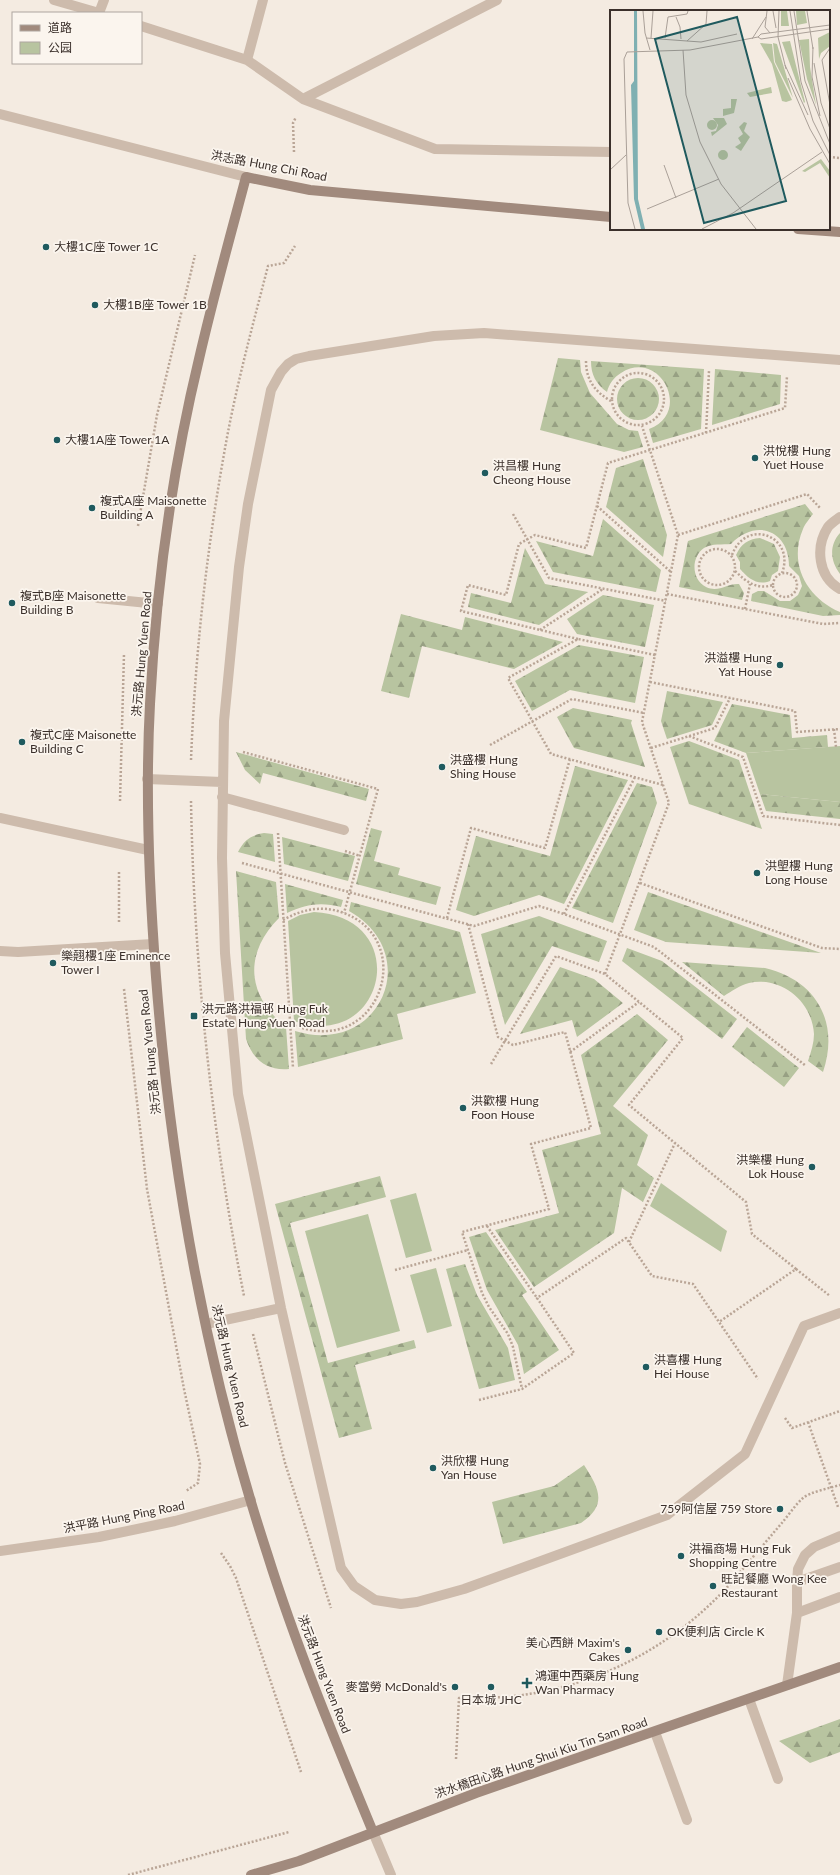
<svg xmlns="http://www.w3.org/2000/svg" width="840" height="1875" font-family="Lato,'Noto Sans SC',sans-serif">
<defs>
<pattern id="forest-firs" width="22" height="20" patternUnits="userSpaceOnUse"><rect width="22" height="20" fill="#b8c4a0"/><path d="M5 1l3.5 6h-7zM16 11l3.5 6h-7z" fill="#97a083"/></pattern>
</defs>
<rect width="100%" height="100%" fill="#f4ebe1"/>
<path fill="#b8c4a0" d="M 840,746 L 840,802 L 760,794 L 746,753 Z
M 314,912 C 414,917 386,1053 294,1021 L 288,921 L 300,915 Z
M 661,1183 L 727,1231 L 721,1252 L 650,1206 Z
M 416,1193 L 432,1251 L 406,1258 L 390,1200 Z
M 368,1214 L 400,1331 L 337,1348 L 305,1231 Z
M 436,1268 L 452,1326 L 427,1333 L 410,1275 Z"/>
<path fill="url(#forest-firs)" d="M 558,358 L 580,360 L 581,372 L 590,393 L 617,424 L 629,430 L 638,431 L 643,447 L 624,452 L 540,430 Z
M 591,361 L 704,369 L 701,429 L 653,443 L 649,429 C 693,413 660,348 621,373 C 614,377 609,384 607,392 C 596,384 591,375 591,361 Z
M 715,369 L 781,375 L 780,404 L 712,425 Z
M617 399a21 21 0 1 1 42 0a21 21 0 1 1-42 0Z
M 643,459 L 667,535 L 663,557 L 606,507 L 616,468 Z
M 805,504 L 813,514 C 810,518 805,524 803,529 C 788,564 807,598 840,612 L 840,615 L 823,616 L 751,601 L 752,594 L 758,591 L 764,591 L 780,601 L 790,601 L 798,595 L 802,586 L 799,576 L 789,566 C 789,530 756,518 731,544 C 723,545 712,543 704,548 C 691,557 691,579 706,587 C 719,593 727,583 739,584 L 744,593 L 742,600 L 679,587 L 688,541 Z
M 603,519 L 661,570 L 656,592 L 553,572 L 536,541 L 593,556 Z
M 840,533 L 840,574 C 830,561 829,545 840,533 Z
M 760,538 L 774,544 L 780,557 L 778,571 L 772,575 L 770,581 C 757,586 748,578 740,569 L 740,562 L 736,555 C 741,544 748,539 760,538 Z
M 525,548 L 545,584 L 588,592 L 539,625 L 468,607 L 471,593 L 511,603 Z
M 603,595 L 654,605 L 645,647 L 577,634 L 567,619 Z
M 401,614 L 462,630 L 465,617 L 563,642 L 514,669 L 422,646 L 409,698 L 381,691 Z
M 579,645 L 644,657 L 635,703 L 570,690 L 532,711 L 515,681 Z
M 667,691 L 723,702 L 712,725 L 667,739 L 661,721 Z
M 732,704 L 790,715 L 792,738 L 827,735 L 828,747 L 746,753 L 714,741 Z
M 573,708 L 632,720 L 631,723 L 645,767 L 574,748 L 557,717 Z
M 689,741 L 739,760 L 762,829 L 689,804 L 670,747 Z
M 236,752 L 369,789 L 366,801 L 263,773 L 260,784 L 245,770 Z
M 575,766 L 628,780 L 564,904 L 539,895 L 474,916 L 456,910 L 476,836 L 550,856 Z
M 637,783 L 652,787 L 657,803 L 613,923 L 572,908 Z
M 760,794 L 840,802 L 840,819 L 766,811 Z
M 371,828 L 382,831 L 374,861 L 400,868 L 398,875 L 441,887 L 436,905 L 356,884 Z
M 264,833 L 273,834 L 275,862 L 238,852 C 244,840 251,835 264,833 Z
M 282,837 L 355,856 L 348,881 L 284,864 Z
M 236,871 L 276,882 L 279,918 C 243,954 247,996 286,1027 L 289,1069 C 267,1071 253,1060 246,1039 Z
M 285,884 L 343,900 L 341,907 C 321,902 306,904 287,913 Z
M 648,892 L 821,953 L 666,942 L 634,930 Z
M 351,902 L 460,932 L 476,993 L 397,1014 L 403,1039 L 298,1067 L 295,1031 C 380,1057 425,954 349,911 Z
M 539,916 L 607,941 L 599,962 L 552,946 L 505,1025 L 481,934 Z
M 627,948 L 662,961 L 737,1019 L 722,1039 L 622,961 Z
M 682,962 L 765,968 C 816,980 840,1022 823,1072 L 808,1061 C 811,1052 814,1043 814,1034 C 812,1001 781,976 749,983 C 740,985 732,991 724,996 Z
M 560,967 L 594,979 L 623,1003 L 577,1037 L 572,1020 L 520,1034 Z
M 637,1014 L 668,1040 L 613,1106 L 648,1135 L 637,1165 L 654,1178 L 643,1202 L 622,1188 L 614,1233 L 534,1287 L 495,1230 L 559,1213 L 542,1150 L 601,1134 L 581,1055 Z
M 747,1027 L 799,1068 L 784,1087 L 732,1047 Z
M 380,1176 L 386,1197 L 290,1223 L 328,1363 L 414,1340 L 416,1348 L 355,1365 L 372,1429 L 339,1438 L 275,1204 Z
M 486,1232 L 527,1292 L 522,1295 L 559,1350 L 524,1374 L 518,1345 L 487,1290 L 469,1237 Z
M 465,1264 L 477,1295 L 508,1348 L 515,1380 L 479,1389 L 446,1269 Z
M 584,1465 C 599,1488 608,1505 581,1523 L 503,1544 L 492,1502 L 554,1486 Z
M 840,1719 L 840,1752 L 810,1763 L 779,1741 Z"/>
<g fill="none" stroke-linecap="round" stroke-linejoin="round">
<path stroke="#b9a596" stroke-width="2.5" stroke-dasharray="2 2" stroke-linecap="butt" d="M 294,152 L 293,123 L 296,117
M 829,157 L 840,158
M 586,361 C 586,380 595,392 611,401
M612 399a26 26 0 1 1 52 0a26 26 0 1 1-52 0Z
M 706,433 L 709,371
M 597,506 L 671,572
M 513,514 L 549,578 L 666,601
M 138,526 L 157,415 L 195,255
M 678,535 L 807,494 L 820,508
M699 567a18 18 0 1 1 36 0a18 18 0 1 1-36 0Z
M 732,555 C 746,517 796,536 782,573
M 735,571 C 747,582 756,590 773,585
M773 585a12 12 0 1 1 24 0a12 12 0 1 1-24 0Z
M 667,594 L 823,624 L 840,623
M 745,609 L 750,584
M 540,630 L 603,589
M 578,639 L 461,611 L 468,585 L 506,595 L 519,544 L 535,535 L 586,548 L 608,463 L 785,408 L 787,376
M 655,655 L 578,639 L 508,678 L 551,754 L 663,785
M 650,682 L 795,711 L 797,732 L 840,729
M 834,729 L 836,747
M 689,736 L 743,757 L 763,816 L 840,825
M 490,745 L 572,699 L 644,713
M 651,748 L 715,728 L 730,698
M 243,752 L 378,789 L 344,913
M 191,760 C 195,657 206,555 224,454 C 235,390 252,328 268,266 L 284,263 L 295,246
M 120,801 L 124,654
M 191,801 C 194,968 212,1133 244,1296
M 278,833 L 293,1068
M 345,851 L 360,856
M 242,863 L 474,926 L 539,906 L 564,914 L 654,947 L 806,1066
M 640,883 L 822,948 L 840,949
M 564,914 L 635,777
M 447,918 L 471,828 L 545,848 L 570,759
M 283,920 C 301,910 320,905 341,912 C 420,938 380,1062 291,1024
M 119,922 L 119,871
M 468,924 L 498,1037 L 513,1045 L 565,1032 L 591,1128 L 531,1144 L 549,1209 L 462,1232 L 482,1293 L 489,1307 L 508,1334 L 513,1347 L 522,1389
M 605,974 L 669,803 L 642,722 L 678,535 L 642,426
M 124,989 L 147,1189 L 184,1389 L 200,1464 L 198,1483 L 186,1491
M 570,1052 L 639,1002
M 491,1064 L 556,956 L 605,974 L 683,1038 L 629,1105 L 746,1202 L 752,1234 L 796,1269 L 719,1322
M 487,1226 L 537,1298
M 629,1242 L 675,1143
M 796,1269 L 830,1296
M 395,1270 L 468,1250
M 253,1334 L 285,1463 L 331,1608
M 479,1400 L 522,1389 L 574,1353 L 537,1298 L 626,1238 L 652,1276 L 693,1284 L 758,1379
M 785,1418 L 792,1428 L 840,1411
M 808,1422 L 838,1507
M 221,1553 L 230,1566 L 236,1578 L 301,1772
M 456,1759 L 459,1698 C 482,1698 506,1698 529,1694 C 606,1682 678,1642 730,1584 C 747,1564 764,1544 781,1524 C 788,1516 795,1505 803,1498 C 810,1492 830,1488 840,1485
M 128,1875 L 289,1832"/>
<path stroke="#cdbbac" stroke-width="10" d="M 840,360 L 484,333 L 434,336 L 309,356 L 296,359 L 288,364 L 281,372 L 271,390 L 248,504 L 239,567 L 224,721 L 222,858 L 225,953 L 238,1094 L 281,1308 L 341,1568 L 354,1586 L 375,1600 L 401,1604 L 417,1602 L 464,1589 L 667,1515 L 745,1454 L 804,1326 L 840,1313
M 840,517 C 836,520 831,523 828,527 C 815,547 818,577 840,589
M 98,598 L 158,604
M 147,779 L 222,782
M 222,797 L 344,830
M 0,818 L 148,850
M 0,951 L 18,952 L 153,944
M 206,1324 L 281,1308
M 797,1582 L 840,1567
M 797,1613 L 840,1597
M 787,1685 L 797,1613 L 797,1582 L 798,1569 L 805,1555 L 814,1547 L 840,1536
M 749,1699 L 778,1779
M 655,1732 L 687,1820"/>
<path stroke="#cdbbac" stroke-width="10" d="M 54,0 L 99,13
M 99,13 L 104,0
M 141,26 L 247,60 L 303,99 L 497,0
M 247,60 L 263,0
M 303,99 L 435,149 L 611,152
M 0,114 L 246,177
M 0,1551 L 99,1537 L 175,1521 L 251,1500
M 373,1832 L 391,1875"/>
<path stroke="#a18a7d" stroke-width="10" d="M 798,229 L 840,232
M 373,1832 C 335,1740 297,1649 267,1553 C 206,1367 171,1172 156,977 C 149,886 145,795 150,704 C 156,589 172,471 199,359 C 213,298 230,237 246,177 L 310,190 L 611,217
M 251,1875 L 299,1861 L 476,1793 L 840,1667"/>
</g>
<g fill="#1f5a5e" stroke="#fbf5ee" stroke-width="1.5">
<circle cx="46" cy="247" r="4"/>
<circle cx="95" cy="305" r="4"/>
<circle cx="57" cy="440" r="4"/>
<circle cx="755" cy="458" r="4"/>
<circle cx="485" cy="473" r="4"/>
<circle cx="92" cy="508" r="4"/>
<circle cx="12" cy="603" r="4"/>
<circle cx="780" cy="665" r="4"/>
<circle cx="22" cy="742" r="4"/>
<circle cx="442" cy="767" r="4"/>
<circle cx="757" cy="873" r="4"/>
<circle cx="53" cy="963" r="4"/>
<rect x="190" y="1012" width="8" height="8" rx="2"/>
<circle cx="463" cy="1108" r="4"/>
<circle cx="812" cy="1167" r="4"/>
<circle cx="646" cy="1367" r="4"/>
<circle cx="433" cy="1468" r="4"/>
<circle cx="780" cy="1509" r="4"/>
<circle cx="681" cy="1556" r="4"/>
<circle cx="713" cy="1586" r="4"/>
<circle cx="659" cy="1632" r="4"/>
<circle cx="628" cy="1650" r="4"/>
<path d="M525 1677h4v4h4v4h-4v4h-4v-4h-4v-4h4z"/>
<circle cx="455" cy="1687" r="4"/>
<circle cx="491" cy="1687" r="4"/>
</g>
<g text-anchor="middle" stroke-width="3.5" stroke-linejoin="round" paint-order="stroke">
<g font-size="12" fill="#3b302b" stroke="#fbf5ee">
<text transform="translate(269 166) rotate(11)" y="4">洪志路 Hung Chi Road</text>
<text transform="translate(142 654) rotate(-85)" y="4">洪元路 Hung Yuen Road</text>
<text transform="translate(150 1052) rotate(-96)" y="4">洪元路 Hung Yuen Road</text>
<text transform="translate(230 1366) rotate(77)" y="4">洪元路 Hung Yuen Road</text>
<text transform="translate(124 1517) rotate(-11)" y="4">洪平路 Hung Ping Road</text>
<text transform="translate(324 1674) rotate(69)" y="4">洪元路 Hung Yuen Road</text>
<text transform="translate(541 1758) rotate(-19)" y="4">洪水橋田心路 Hung Shui Kiu Tin Sam Road</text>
</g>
<g font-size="12" fill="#3b302b" stroke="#fbf5ee" text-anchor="start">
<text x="54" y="251">大樓1C座 Tower 1C</text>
<text x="103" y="309">大樓1B座 Tower 1B</text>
<text x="65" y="444">大樓1A座 Tower 1A</text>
<text x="763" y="455">洪悅樓 Hung<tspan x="763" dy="14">Yuet House</tspan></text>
<text x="493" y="470">洪昌樓 Hung<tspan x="493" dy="14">Cheong House</tspan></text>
<text x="100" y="505">複式A座 Maisonette<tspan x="100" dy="14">Building A</tspan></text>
<text x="20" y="600">複式B座 Maisonette<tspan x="20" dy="14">Building B</tspan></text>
<text x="772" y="662" text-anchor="end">洪溢樓 Hung<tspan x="772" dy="14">Yat House</tspan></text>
<text x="30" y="739">複式C座 Maisonette<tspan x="30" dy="14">Building C</tspan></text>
<text x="450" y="764">洪盛樓 Hung<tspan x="450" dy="14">Shing House</tspan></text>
<text x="765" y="870">洪塱樓 Hung<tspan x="765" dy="14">Long House</tspan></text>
<text x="61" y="960">樂翹樓1座 Eminence<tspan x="61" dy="14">Tower I</tspan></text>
<text x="202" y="1013">洪元路洪福邨 Hung Fuk<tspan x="202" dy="14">Estate Hung Yuen Road</tspan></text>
<text x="471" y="1105">洪歡樓 Hung<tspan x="471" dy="14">Foon House</tspan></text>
<text x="804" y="1164" text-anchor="end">洪樂樓 Hung<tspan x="804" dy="14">Lok House</tspan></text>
<text x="654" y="1364">洪喜樓 Hung<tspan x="654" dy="14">Hei House</tspan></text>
<text x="441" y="1465">洪欣樓 Hung<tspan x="441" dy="14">Yan House</tspan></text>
<text x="772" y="1513" text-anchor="end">759阿信屋 759 Store</text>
<text x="689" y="1553">洪福商場 Hung Fuk<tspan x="689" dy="14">Shopping Centre</tspan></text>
<text x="721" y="1583">旺記餐廳 Wong Kee<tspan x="721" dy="14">Restaurant</tspan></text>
<text x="667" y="1636">OK便利店 Circle K</text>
<text x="620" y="1647" text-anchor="end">美心西餅 Maxim's<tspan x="620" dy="14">Cakes</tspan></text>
<text x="535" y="1680">鴻運中西藥房 Hung<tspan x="535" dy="14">Wan Pharmacy</tspan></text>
<text x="447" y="1691" text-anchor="end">麥當勞 McDonald's</text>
<text x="491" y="1704" text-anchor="middle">日本城 JHC</text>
</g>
</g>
<g transform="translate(610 10)">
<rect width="220" height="220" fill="#f4ebe1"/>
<path d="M 163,33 L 167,34 L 183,88 L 165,52 ZM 161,77 L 162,83 L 140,87 L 137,83 ZM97 115a5 5 0 1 1 10 0a5 5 0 1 1-10 0ZM108 145a5 5 0 1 1 10 0a5 5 0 1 1-10 0Z" fill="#b8c4a0"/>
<path d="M 171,1 L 177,1 L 179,16 L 171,16 ZM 186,1 L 195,1 L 197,13 L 187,15 ZM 220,22 L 220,36 L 211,43 L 209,49 L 208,28 ZM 199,29 L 200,57 L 206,95 L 197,69 L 189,30 ZM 180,31 L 195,92 L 194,93 L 172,32 ZM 150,33 L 162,34 L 164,52 L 182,90 L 176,92 L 172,91 L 162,54 ZM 121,89 L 127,89 L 124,103 L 113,106 L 113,99 L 121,98 ZM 103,108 L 114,108 L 117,114 L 102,126 L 101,122 L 106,121 L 108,115 ZM 134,112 L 137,113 L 134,121 L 140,127 L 131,141 L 125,137 L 131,133 L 128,128 L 133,124 L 129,117 ZM 211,149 L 220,161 L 220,168 L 210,153 L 195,162 L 192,161 Z" fill="#b8c4a0"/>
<path d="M 24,1 L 27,1 L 28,189 L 35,219 L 31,219 L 24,189 L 21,75 L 24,71 Z" fill="#7fb0b2"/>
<path fill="none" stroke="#aaa098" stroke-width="1" d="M 33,1 L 35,23 L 40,40M 157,1 L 155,17 L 160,23M 163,1 L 166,18M 169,1 L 168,27 L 176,59M 180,1 L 191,72 L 203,111 L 220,145M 184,1 L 195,71 L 220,134M 197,1 L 203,39M 66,7 L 70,17 L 71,29M 148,27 L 151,29 L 220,19M 36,28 L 77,31 L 96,14 L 97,1M 41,28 L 43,1M 55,28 L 58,7 L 77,4 L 78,1M 142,29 L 156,7M 77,31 L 91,32 L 127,24M 203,37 L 202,67 L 210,106M 220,38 L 212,50 L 220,95M 73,40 L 76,85 L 90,132 L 111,174 L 146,219M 204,53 L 211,93 L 220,119M 175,55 L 198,105M 178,68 L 200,119 L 220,154M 54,155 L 66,188M 0,160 L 16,145M 37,199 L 109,169M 25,219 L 18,193 L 14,49 L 17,42 L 80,40 L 148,27 L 151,24 L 220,15M 92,219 L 123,203 L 212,142"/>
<path fill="#1f5a5e" fill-opacity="0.15" stroke="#1f5a5e" stroke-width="2" d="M 127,7 L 176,191 L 94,213 L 45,29 Z"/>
<rect width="220" height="220" fill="none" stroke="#3b302b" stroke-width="2"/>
</g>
<rect x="12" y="12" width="130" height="52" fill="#fbf5ee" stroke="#aea6a0"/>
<rect x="20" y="25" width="20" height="6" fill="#a18a7d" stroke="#aea6a0"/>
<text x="48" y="32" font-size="12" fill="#3b302b">道路</text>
<rect x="20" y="42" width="20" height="12" fill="#b8c4a0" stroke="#aea6a0"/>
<text x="48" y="52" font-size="12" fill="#3b302b">公园</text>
</svg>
